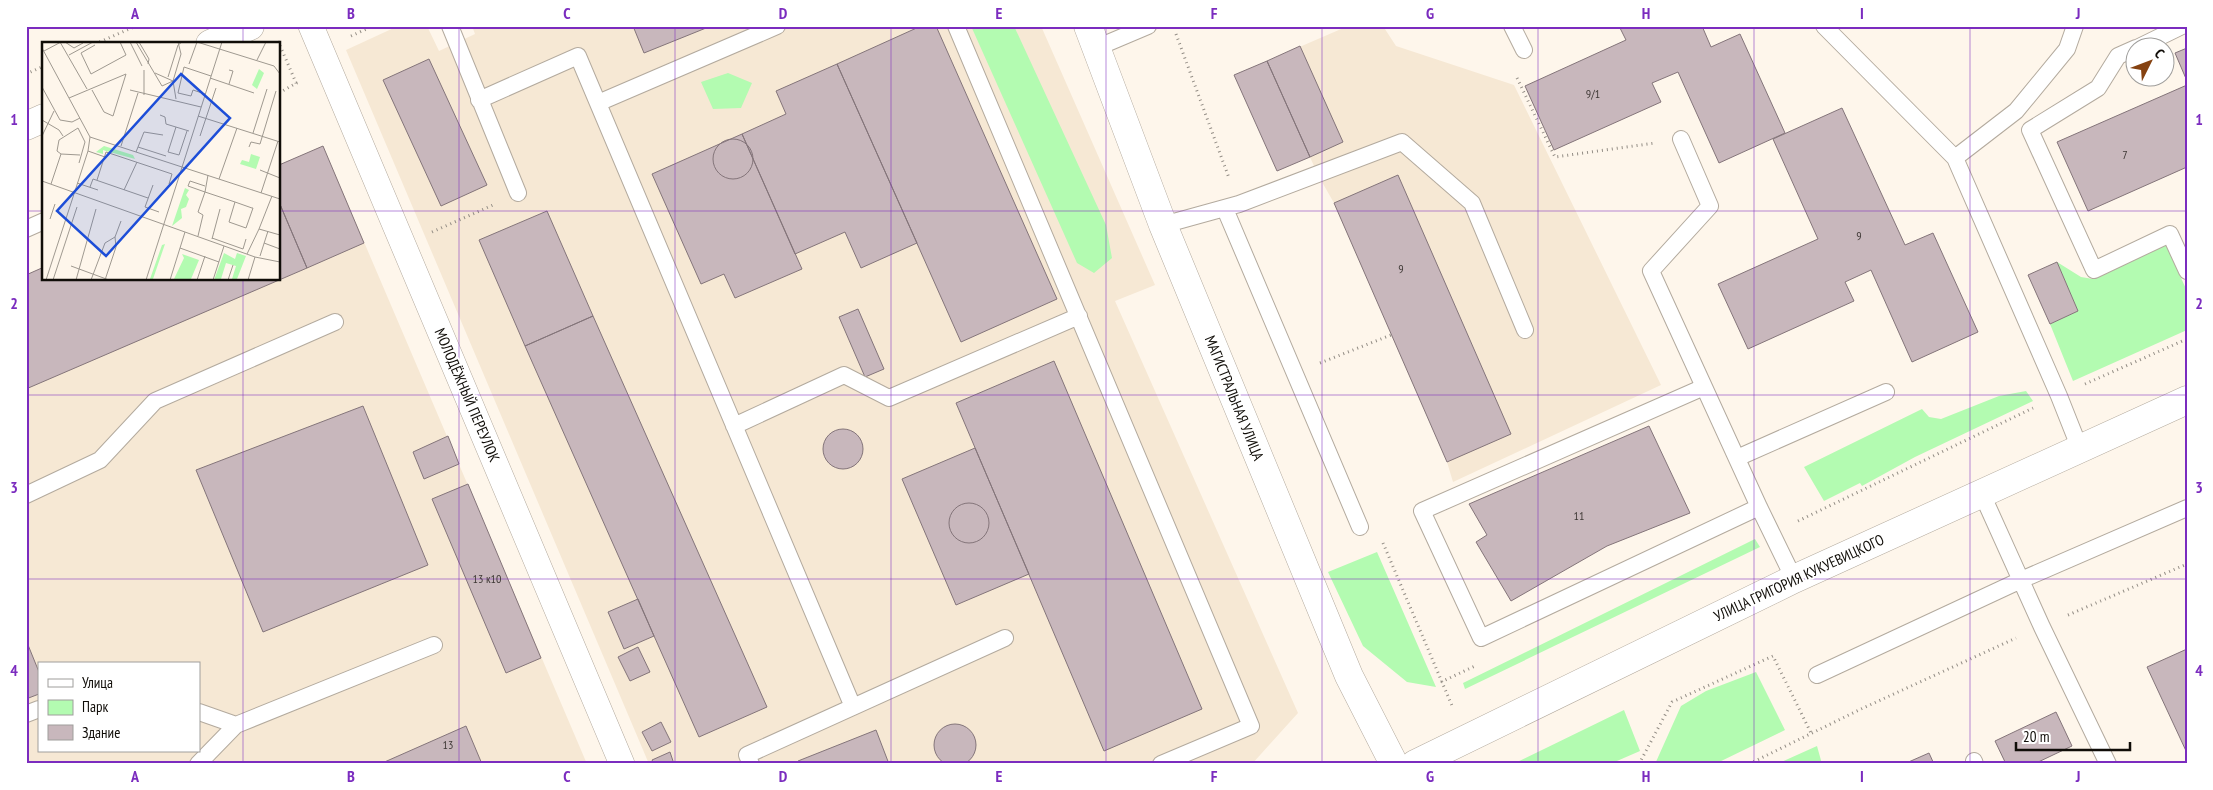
<svg xmlns="http://www.w3.org/2000/svg" width="2213" height="790" font-family="'PT Sans Narrow',sans-serif">
<rect width="100%" height="100%" fill="#fef6eb"/>
<path fill="#f6e8d4" fill-rule="evenodd" d="M 398,26 L 427,26 L 439,51 L 475,34 L 472,26 L 1041,26 L 1155,285 L 1115,301 L 1298,713 L 1252,764 L 649,764 L 346,50 Z
M 1348,26 L 1383,26 L 1396,46 L 1514,85 L 1661,385 L 1453,482 L 1447,462 L 1334,203 L 1318,175 L 1267,61 Z
M 323,146 L 587,764 L 26,764 L 26,275 L 44,267 L 44,279 L 279,279 L 279,165 ZM 39,664 L 199,664 L 199,751 L 39,751 Z"/>
<path fill="#b3fbb1" d="M 971,26 L 1014,26 L 1106,225 L 1112,258 L 1094,273 L 1077,263 Z
M 728,73 L 752,83 L 741,108 L 713,109 L 701,82 Z
M 2166,245 L 2187,291 L 2187,330 L 2073,381 L 2050,324 L 2078,311 L 2057,262 L 2081,277 L 2093,279 Z
M 2026,391 L 2033,401 L 1915,457 L 1862,486 L 1860,483 L 1824,501 L 1804,467 L 1922,409 L 1929,417 L 1941,419 L 1999,396 Z
M 1755,539 L 1760,547 L 1465,689 L 1463,683 Z
M 1377,552 L 1436,687 L 1407,682 L 1363,646 L 1328,572 Z
M 1756,672 L 1785,730 L 1715,764 L 1655,764 L 1681,706 L 1706,691 Z
M 1624,710 L 1640,751 L 1610,764 L 1513,764 Z
M 1817,746 L 1822,764 L 1777,764 Z"/>
<path fill="#c8b7bc" stroke="#84757a" d="M 633,26 L 711,26 L 644,53 Z
M 921,26 L 936,26 L 1057,299 L 961,342 L 837,64 Z
M 1619,26 L 1702,26 L 1711,47 L 1740,34 L 1785,133 L 1719,163 L 1678,72 L 1652,83 L 1661,102 L 1554,150 L 1525,86 L 1626,40 Z
M 1300,46 L 1343,142 L 1310,157 L 1267,61 Z
M 2187,48 L 2187,81 L 2175,53 Z
M 429,59 L 487,185 L 441,206 L 383,80 Z
M 1267,61 L 1310,157 L 1277,171 L 1234,75 Z
M 837,64 L 917,243 L 861,268 L 845,232 L 795,254 L 742,134 L 786,114 L 776,91 Z
M 2187,85 L 2187,167 L 2088,211 L 2057,142 Z
M 1842,108 L 1905,245 L 1933,233 L 1978,332 L 1912,362 L 1871,270 L 1845,282 L 1854,301 L 1748,349 L 1718,284 L 1818,239 L 1773,139 Z
M 742,134 L 802,269 L 735,298 L 724,274 L 701,284 L 652,174 Z
M713 159a20 20 0 1 1 40 0a20 20 0 1 1-40 0Z
M 323,146 L 364,243 L 307,268 L 279,202 L 279,165 Z
M 1398,175 L 1511,434 L 1447,462 L 1334,203 Z
M 279,202 L 307,268 L 26,389 L 26,275 L 44,267 L 44,279 L 279,279 Z
M 547,211 L 593,316 L 525,346 L 479,240 Z
M 2057,262 L 2078,311 L 2050,324 L 2028,275 Z
M 858,309 L 884,369 L 865,377 L 839,317 Z
M 593,316 L 767,707 L 699,737 L 525,346 Z
M 1054,361 L 1202,709 L 1104,751 L 956,403 Z
M 363,406 L 428,565 L 263,632 L 196,470 Z
M 1649,426 L 1690,513 L 1607,546 L 1511,601 L 1476,542 L 1487,535 L 1469,504 Z
M823 449a20 20 0 1 1 40 0a20 20 0 1 1-40 0Z
M 448,436 L 459,464 L 424,479 L 413,452 Z
M 975,448 L 1029,574 L 956,605 L 902,479 Z
M 468,484 L 541,658 L 506,673 L 432,499 Z
M949 523a20 20 0 1 1 40 0a20 20 0 1 1-40 0Z
M 638,599 L 654,636 L 624,649 L 608,612 Z
M 26,640 L 39,672 L 39,694 L 26,699 Z
M 638,647 L 650,672 L 630,681 L 618,657 Z
M 2187,649 L 2187,753 L 2147,667 Z
M 2056,712 L 2072,746 L 2034,764 L 2006,764 L 1995,741 Z
M 661,722 L 671,742 L 652,751 L 642,732 Z
M934 745a21 21 0 1 1 42 0a21 21 0 1 1-42 0Z
M 466,726 L 482,764 L 380,764 Z
M 876,730 L 889,764 L 799,764 L 798,761 Z
M 670,752 L 674,764 L 654,764 L 652,760 Z
M 1929,753 L 1934,764 L 1904,764 Z"/>
<g fill="none" stroke-linecap="round" stroke-linejoin="round">
<defs>
<path id="service" d="M 450,26 L 518,193
M 956,26 L 1251,726 L 1161,764
M 1512,26 L 1524,50
M 1824,26 L 1955,158 L 2059,396 L 2080,449
M 1096,48 L 1148,26
M 2136,48 L 2118,56 L 2098,88 L 2030,130 L 2094,270 L 2170,234 L 2187,271
M 2137,48 L 2182,26
M 479,100 L 578,56 L 853,707
M 598,103 L 777,26
M 1681,139 L 1710,206 L 1651,271 L 1759,507 L 1794,579
M 1955,158 L 2016,111 L 2067,49 L 2075,26
M 1225,209 L 1360,527
M 1163,225 L 1239,204 L 1402,142 L 1472,203 L 1525,330
M 26,229 L 44,221
M 1704,387 L 1422,511 L 1481,638 L 1759,507
M 734,426 L 844,375 L 889,398 L 1079,316
M 1737,458 L 1886,392
M 1982,494 L 2042,627 L 2108,764
M 26,495 L 100,460 L 155,401 L 335,322
M 1817,675 L 2021,580 L 2187,508
M 199,712 L 236,725 L 434,645
M 26,714 L 39,709
M 1974,761 L 1975,764
M 198,764 L 236,725
M 751,764 L 747,755 L 1005,638"/>
<path id="pedestrian" d="M 311,26 L 622,764"/>
<path id="tertiary" d="M 210,44 L 250,26
M 26,126 L 44,118
M 1415,764 L 1794,579 L 2187,400"/>
<path id="secondary" d="M 1088,26 L 1163,225 L 1349,676 L 1394,764"/>
</defs>
<use href="#service" stroke="#b3aa9e" stroke-width="18"/>
<use href="#pedestrian" stroke="#b3aa9e" stroke-width="26"/>
<use href="#tertiary" stroke="#b3aa9e" stroke-width="29"/>
<use href="#secondary" stroke="#b3aa9e" stroke-width="29"/>
<path stroke="#938d85" stroke-width="3" stroke-dasharray="1 4" stroke-linecap="butt" d="M 1176,34 L 1229,178
M 351,36 L 373,26
M 278,41 L 297,85
M 95,44 L 136,26
M 26,74 L 44,66
M 1517,78 L 1555,157 L 1655,143
M 279,93 L 300,81
M 432,232 L 493,205
M 1320,363 L 1391,335
M 2085,384 L 2187,339
M 1798,521 L 2033,408
M 1383,543 L 1453,708
M 2068,615 L 2187,564
M 1441,682 L 1475,666
M 1639,764 L 1672,702 L 1773,656 L 1811,733
M 1749,764 L 1861,709 L 2016,638"/>
<use href="#service" stroke="#fff" stroke-width="16"/>
<use href="#pedestrian" stroke="#fff" stroke-width="25"/>
<use href="#tertiary" stroke="#fff" stroke-width="28"/>
<use href="#secondary" stroke="#fff" stroke-width="28"/>
</g>
<path fill="none" stroke="#7b2cbf" stroke-width="1" stroke-opacity="0.55" d="M 243,26 L 243,44M 459,26 L 459,764M 675,26 L 675,764M 891,26 L 891,764M 1106,26 L 1106,764M 1322,26 L 1322,764M 1538,26 L 1538,764M 1754,26 L 1754,764M 1970,26 L 1970,764M 26,211 L 44,211M 279,211 L 2187,211M 243,279 L 243,764M 26,395 L 2187,395M 26,579 L 2187,579"/>
<g text-anchor="middle" stroke-width="4" stroke-linejoin="round" paint-order="stroke">
<g font-size="12" fill="#3e3835">
<text x="1593" y="98">9/1</text>
<text x="2125" y="159">7</text>
<text x="1859" y="240">9</text>
<text x="1401" y="273">9</text>
<text x="1579" y="520">11</text>
<text x="487" y="583">13 к10</text>
<text x="448" y="749">13</text>
</g>
<g font-size="15" fill="#100d08" stroke="#fff">
<text transform="translate(467 395) rotate(67)" y="5">МОЛОДЁЖНЫЙ ПЕРЕУЛОК</text>
<text transform="translate(1234 398) rotate(68)" y="5">МАГИСТРАЛЬНАЯ УЛИЦА</text>
<text transform="translate(1799 578) rotate(-25)" y="5">УЛИЦА ГРИГОРИЯ КУКУЕВИЦКОГО</text>
</g>
</g>
<g transform="translate(42 42)">
<rect width="238" height="238" fill="#fef6eb"/>
<path d="M 217,27 L 222,31 L 215,47 L 210,43 ZM 62,104 L 91,113 L 93,117 L 64,109 L 61,108 L 61,112 L 54,110 ZM 209,112 L 218,115 L 214,127 L 198,122 L 200,118 L 207,120 ZM 143,146 L 147,148 L 144,153 L 147,157 L 144,165 L 139,167 L 140,176 L 130,184 ZM 123,202 L 111,237 L 108,237 L 120,203 ZM 182,211 L 193,217 L 195,211 L 204,214 L 195,237 L 190,237 L 194,224 L 184,221 L 179,237 L 172,238 ZM 140,212 L 157,218 L 149,237 L 132,237 L 142,216 Z" fill="#b3fbb1"/>
<path fill="none" stroke="#9f9990" stroke-width="1" d="M 18,0 L 45,47M 23,0 L 32,6 L 41,1M 88,0 L 100,24M 94,0 L 120,44 L 131,39 L 139,12 L 136,0M 97,0 L 107,17 L 106,22M 155,0 L 232,24 L 238,32M 53,3 L 39,11 L 49,32 L 84,13 L 78,0M 0,6 L 48,95 L 238,157M 2,9 L 19,0M 27,13 L 51,0M 215,18 L 224,0M 147,22 L 155,0M 113,31 L 131,39 L 134,57M 126,35 L 136,3 L 140,0M 168,36 L 212,51M 187,42 L 191,29 L 187,28M 0,45 L 18,78 L 30,80 L 38,76M 50,48 L 62,70 L 71,74 L 84,32M 88,48 L 159,65M 163,52 L 151,48 L 149,54 L 136,51 L 142,25 L 169,34M 102,53 L 102,28M 27,56 L 84,32M 118,73 L 123,75 L 124,82 L 147,89M 156,74 L 238,100M 0,78 L 17,88 L 21,94M 134,85 L 126,110 L 137,113 L 145,89M 211,91 L 225,47M 0,94 L 12,69M 158,94 L 174,46M 79,104 L 96,51M 96,105 L 124,114M 207,105 L 209,100 L 218,102 L 234,49M 46,109 L 63,115M 94,110 L 102,90 L 121,93M 19,112 L 15,109 L 17,98 L 36,86 L 43,100 L 37,121M 218,128 L 238,136M 166,133 L 163,150 L 193,160 L 210,166 L 211,166 L 204,186 L 187,180 L 193,160M 177,137 L 195,86M 55,138 L 64,110 L 130,132 L 127,142M 0,139 L 213,215 L 238,220M 35,141 L 56,148M 9,142 L 19,112 L 38,113M 111,143 L 103,165 L 117,170M 48,145 L 51,137 L 106,156M 82,148 L 95,120M 219,151 L 236,99M 230,154 L 217,187 L 238,193M 8,177 L 13,162M 156,194 L 161,173 L 156,170 L 163,150 L 146,144 L 148,139 L 163,144M 170,196 L 201,207 L 204,197M 170,197 L 178,167M 222,201 L 238,207M 138,206 L 177,220M 205,212 L 217,187M 218,214 L 226,189M 29,224 L 67,238M 4,238 L 46,109 L 48,95M 11,238 L 35,165M 34,238 L 54,167M 49,238 L 63,201 L 73,195 L 79,179M 63,238 L 74,205 L 73,195M 104,238 L 180,0M 128,238 L 143,190M 155,238 L 163,214M 171,238 L 182,204M 186,238 L 191,223M 206,238 L 213,215"/>
<path fill="#1d4ed8" fill-opacity="0.15" stroke="#1d4ed8" stroke-width="2.5" d="M 139,32 L 188,76 L 64,214 L 15,169 Z"/>
<rect width="238" height="238" fill="none" stroke="#100d08" stroke-width="2.5"/>
</g>
<rect width="2213" height="790" fill="none" stroke="#ffffff" stroke-width="55"/>
<rect x="38" y="662" width="162" height="90" fill="#ffffff" stroke="#9f9e9c"/>
<rect x="48" y="679" width="25" height="8" fill="#ffffff" stroke="#9f9e9c"/>
<text x="82" y="688" font-size="15" fill="#100d08">Улица</text>
<rect x="48" y="700" width="25" height="15" fill="#b3fbb1" stroke="#9f9e9c"/>
<text x="82" y="712" font-size="15" fill="#100d08">Парк</text>
<rect x="48" y="725" width="25" height="15" fill="#c8b7bc" stroke="#9f9e9c"/>
<text x="82" y="738" font-size="15" fill="#100d08">Здание</text>
<g transform="translate(2150 62) rotate(48)"><circle r="24" fill="#ffffff" stroke="#9f9e9c"/>
<path d="M0-4L9 19L0 12L-9 19Z" fill="#854211"/>
<text y="-8" font-size="14" font-weight="bold" text-anchor="middle" fill="#100d08">С</text>
</g>
<path d="M2016 742v8h114v-8" fill="none" stroke="#100d08" stroke-width="2.5"/>
<text x="2023" y="742" font-size="15" fill="#100d08" stroke="#ffffff" stroke-width="4" paint-order="stroke">20 m</text>
<rect x="28" y="28" width="2158" height="734" fill="none" stroke="#7b2cbf" stroke-width="2"/>
<g font-size="16" text-anchor="middle" font-weight="bold" fill="#7b2cbf">
<text x="135" y="19">A</text>
<text x="351" y="19">B</text>
<text x="567" y="19">C</text>
<text x="783" y="19">D</text>
<text x="999" y="19">E</text>
<text x="1214" y="19">F</text>
<text x="1430" y="19">G</text>
<text x="1646" y="19">H</text>
<text x="1862" y="19">I</text>
<text x="2078" y="19">J</text>
<text x="14" y="125">1</text>
<text x="2199" y="125">1</text>
<text x="14" y="309">2</text>
<text x="2199" y="309">2</text>
<text x="14" y="493">3</text>
<text x="2199" y="493">3</text>
<text x="14" y="676">4</text>
<text x="2199" y="676">4</text>
<text x="135" y="782">A</text>
<text x="351" y="782">B</text>
<text x="567" y="782">C</text>
<text x="783" y="782">D</text>
<text x="999" y="782">E</text>
<text x="1214" y="782">F</text>
<text x="1430" y="782">G</text>
<text x="1646" y="782">H</text>
<text x="1862" y="782">I</text>
<text x="2078" y="782">J</text>
</g>
</svg>
